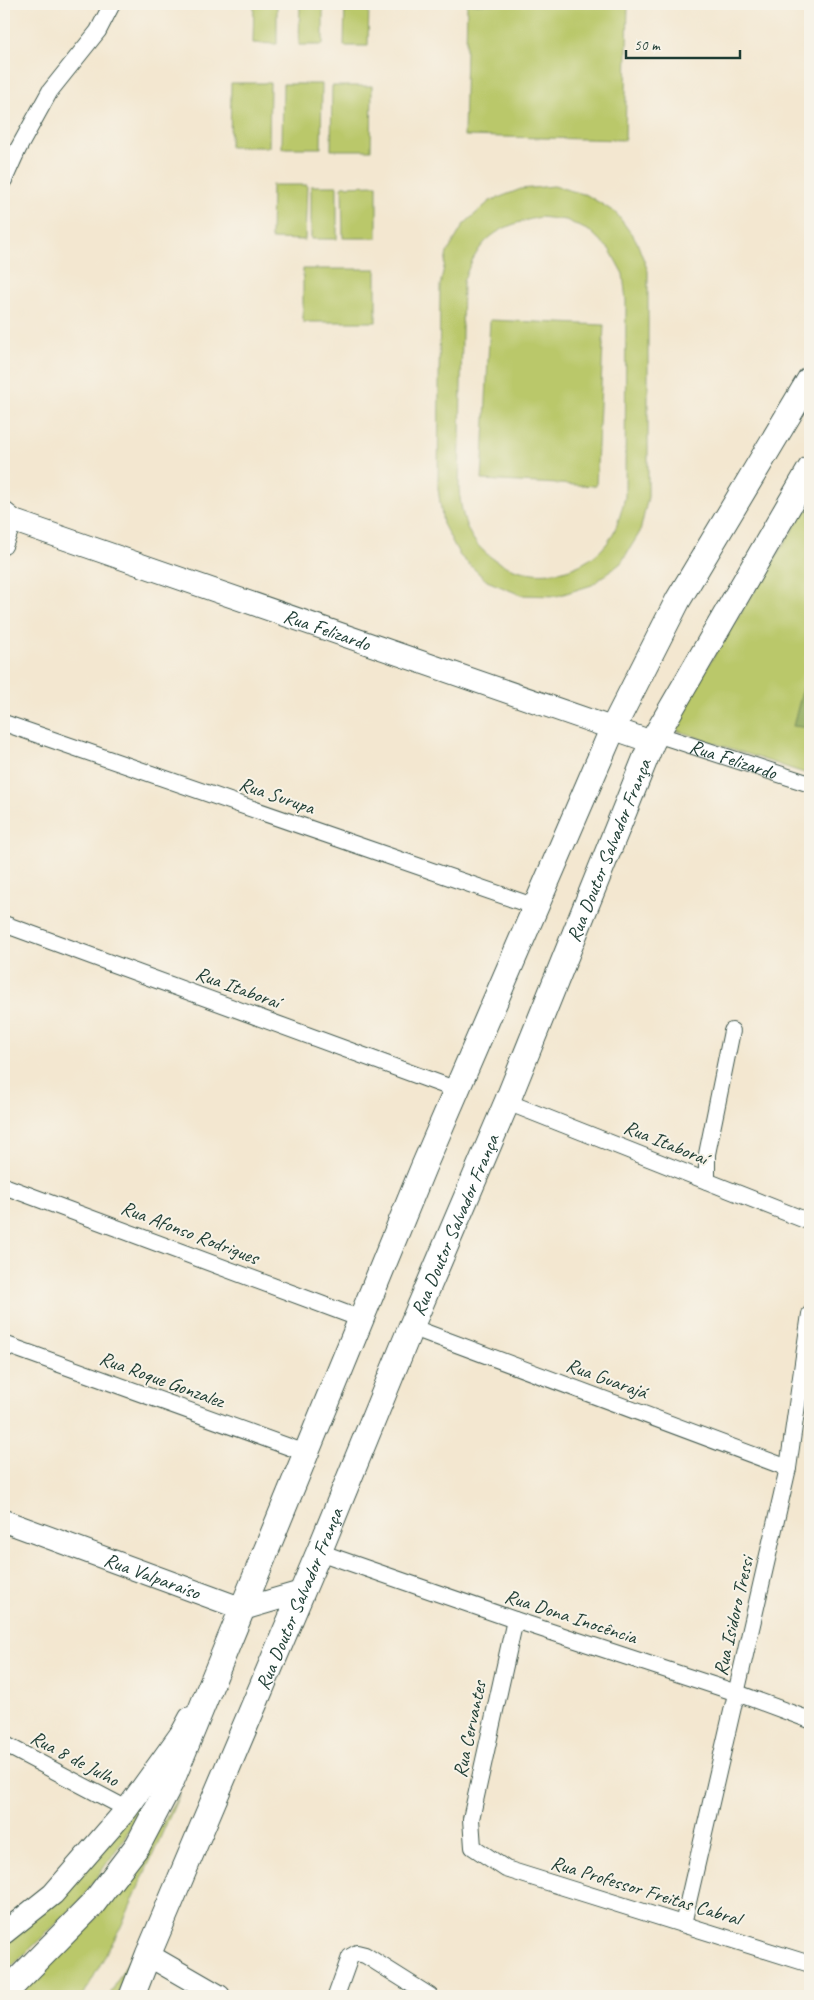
<svg xmlns="http://www.w3.org/2000/svg" width="814" height="2000" font-family="Caveat,sans-serif">
<rect width="100%" height="100%" fill="#f7f3e8"/>
<filter id="ink" filterUnits="userSpaceOnUse"><feTurbulence type="fractalNoise" baseFrequency=".02" numOctaves="2"/><feDisplacementMap in="SourceGraphic" scale="10" xChannelSelector="R" yChannelSelector="G"/><feConvolveMatrix kernelMatrix="1 2 1 2 8 2 1 2 1" color-interpolation-filters="sRGB"/></filter>
<filter id="wash" filterUnits="userSpaceOnUse"><feTurbulence type="fractalNoise" baseFrequency=".0096" numOctaves="4" result="noise"/><feDisplacementMap in="SourceGraphic" scale="20" xChannelSelector="R" yChannelSelector="G"/><feGaussianBlur stdDeviation="1.12" result="paint"/><feColorMatrix in="noise" values="0 0 0 0 0 0 0 0 0 0 0 0 0 0 0 0 0 1.4 0 .05"/><feComposite in="paint" operator="in"/></filter>
<g filter="url(#wash)">
<rect width="100%" height="100%" fill="#f3e7d0"/>
<path fill="#bac86b" stroke="#6c8250" fill-rule="evenodd" d="M 254,4 L 277,4 L 277,44 L 253,43 Z
M 300,4 L 323,4 L 323,45 L 299,45 Z
M 345,4 L 369,4 L 368,46 L 344,46 Z
M 467,4 L 628,4 L 625,140 L 464,136 Z
M 231,83 L 270,83 L 269,147 L 230,147 Z
M 283,84 L 322,84 L 321,148 L 282,148 Z
M 332,86 L 372,86 L 371,150 L 331,150 Z
M 272,185 L 307,185 L 305,240 L 271,239 Z
M 377,185 L 377,238 L 343,238 L 342,186 Z
M 311,186 L 337,186 L 337,239 L 311,239 Z
M 554,186 L 587,195 L 616,213 L 636,240 L 648,271 L 648,497 L 640,532 L 621,563 L 592,585 L 557,596 L 521,595 L 487,581 L 460,556 L 443,524 L 438,488 L 440,286 L 447,253 L 464,224 L 490,201 L 521,189 ZM 540,217 L 566,220 L 591,232 L 610,250 L 623,274 L 626,301 L 625,497 C 620,516 616,535 602,549 C 567,584 507,581 476,543 C 464,528 461,508 459,489 L 463,282 C 479,239 494,227 540,217 Z
M 303,269 L 376,269 L 376,322 L 303,322 Z
M 490,320 L 604,325 L 596,486 L 482,480 Z
M 810,502 L 810,775 L 669,728 Z
M 161,1768 L 124,1839 L 81,1900 L 4,1974 L 4,1930 Z
M 180,1793 L 120,1929 L 83,1996 L 17,1996 L 100,1914 L 144,1855 Z
M 132,1955 L 117,1996 L 109,1996 Z"/>
<path fill="#93ac5f" stroke="#59744a" d="M 810,666 L 810,728 L 793,726 L 808,669 Z"/>
</g>
<g filter="url(#ink)">
<g fill="none" stroke-linecap="round" stroke-linejoin="round">
<defs>
<g id="street">
<path d="M 4,180 L 18,149 L 50,91 L 98,31 L 112,4"/>
<path d="M 4,546 L 14,521"/>
<path d="M 4,723 L 536,907"/>
<path id="s1" d="M 656,734 L 810,784"/>
<path d="M 4,924 L 457,1090"/>
<path d="M 507,1102 L 810,1222"/>
<path d="M 707,1181 L 707,1154 L 732,1031"/>
<path d="M 4,1186 L 361,1319"/>
<path d="M 411,1327 L 788,1468"/>
<path d="M 4,1344 L 306,1453"/>
<path d="M 319,1552 L 515,1620 L 737,1693 L 810,1720"/>
<path d="M 515,1620 L 471,1819 L 473,1847 L 506,1869 L 810,1964"/>
<path d="M 4,1744 L 127,1809"/>
<path d="M 683,1924 L 788,1468 L 810,1314"/>
<path d="M 336,1996 L 350,1957 L 357,1953 L 365,1955 L 430,1996"/>
</g>
<g id="secondary">
<path id="s2" d="M 4,513 L 14,521 L 652,742"/>
<path id="s3" d="M 4,1521 L 243,1609 L 301,1592"/>
<path d="M 4,1933 L 53,1894 L 127,1809 L 183,1731 L 190,1718"/>
<path d="M 148,1955 L 219,1996"/>
</g>
<g id="primary">
<path d="M 4,1994 L 92,1905 L 138,1845 L 172,1780 L 423,1168 L 613,728 L 678,600 L 810,379"/>
<path id="s4" d="M 132,1996 L 148,1955 L 319,1552 L 411,1327 L 507,1102 L 652,742 L 810,469"/>
</g>
</defs>
<use href="#street" stroke="#3f564b" stroke-width="18"/>
<use href="#secondary" stroke="#3f564b" stroke-width="24"/>
<use href="#primary" stroke="#3f564b" stroke-width="27"/>
<use href="#street" stroke="#fff" stroke-width="16"/>
<use href="#secondary" stroke="#fff" stroke-width="22"/>
<use href="#primary" stroke="#fff" stroke-width="25"/>
</g>
</g>
<g text-anchor="middle" stroke-width="4" stroke-linejoin="round" paint-order="stroke">
<g font-size="20" fill="#1f3d34" stroke="#f7f3e8">
<text dy="7" stroke="none"><textPath href="#s2" startOffset="344">Rua Felizardo</textPath></text>
<text dy="7" stroke="none"><textPath href="#s1" startOffset="81">Rua Felizardo</textPath></text>
<text transform="translate(277 795) rotate(19)" y="7">Rua Surupa</text>
<text dy="7" stroke="none"><textPath href="#s4" startOffset="1241">Rua Doutor Salvador França</textPath></text>
<text transform="translate(238 987) rotate(20)" y="7">Rua Itaboraí</text>
<text transform="translate(666 1142) rotate(22)" y="7">Rua Itaboraí</text>
<text dy="7" stroke="none"><textPath href="#s4" startOffset="836">Rua Doutor Salvador França</textPath></text>
<text transform="translate(190 1232) rotate(21)" y="7">Rua Afonso Rodrigues</text>
<text transform="translate(607 1378) rotate(20)" y="7">Rua Guarajá</text>
<text transform="translate(162 1379) rotate(20)" y="7">Rua Roque Gonzalez</text>
<text dy="7" stroke="none"><textPath href="#s3" startOffset="158">Rua Valparaíso</textPath></text>
<text dy="7" stroke="none"><textPath href="#s4" startOffset="431">Rua Doutor Salvador França</textPath></text>
<text transform="translate(571 1616) rotate(18)" y="7">Rua Dona Inocência</text>
<text transform="translate(733 1616) rotate(-77)" y="7">Rua Isidoro Tressi</text>
<text transform="translate(469 1729) rotate(-78)" y="7">Rua Cervantes</text>
<text transform="translate(75 1758) rotate(28)" y="7">Rua 8 de Julho</text>
<text transform="translate(646 1890) rotate(17)" y="7">Rua Professor Freitas Cabral</text>
</g>
</g>
<rect width="814" height="2000" fill="none" stroke="#f7f3e8" stroke-width="20"/>
<path d="M626 50v8h114v-8" fill="none" stroke="#1f3d34" stroke-width="2.5"/>
<text x="634" y="50" font-size="15" fill="#1f3d34" stroke="#f7f3e8" stroke-width="4" paint-order="stroke">50 m</text>
</svg>
